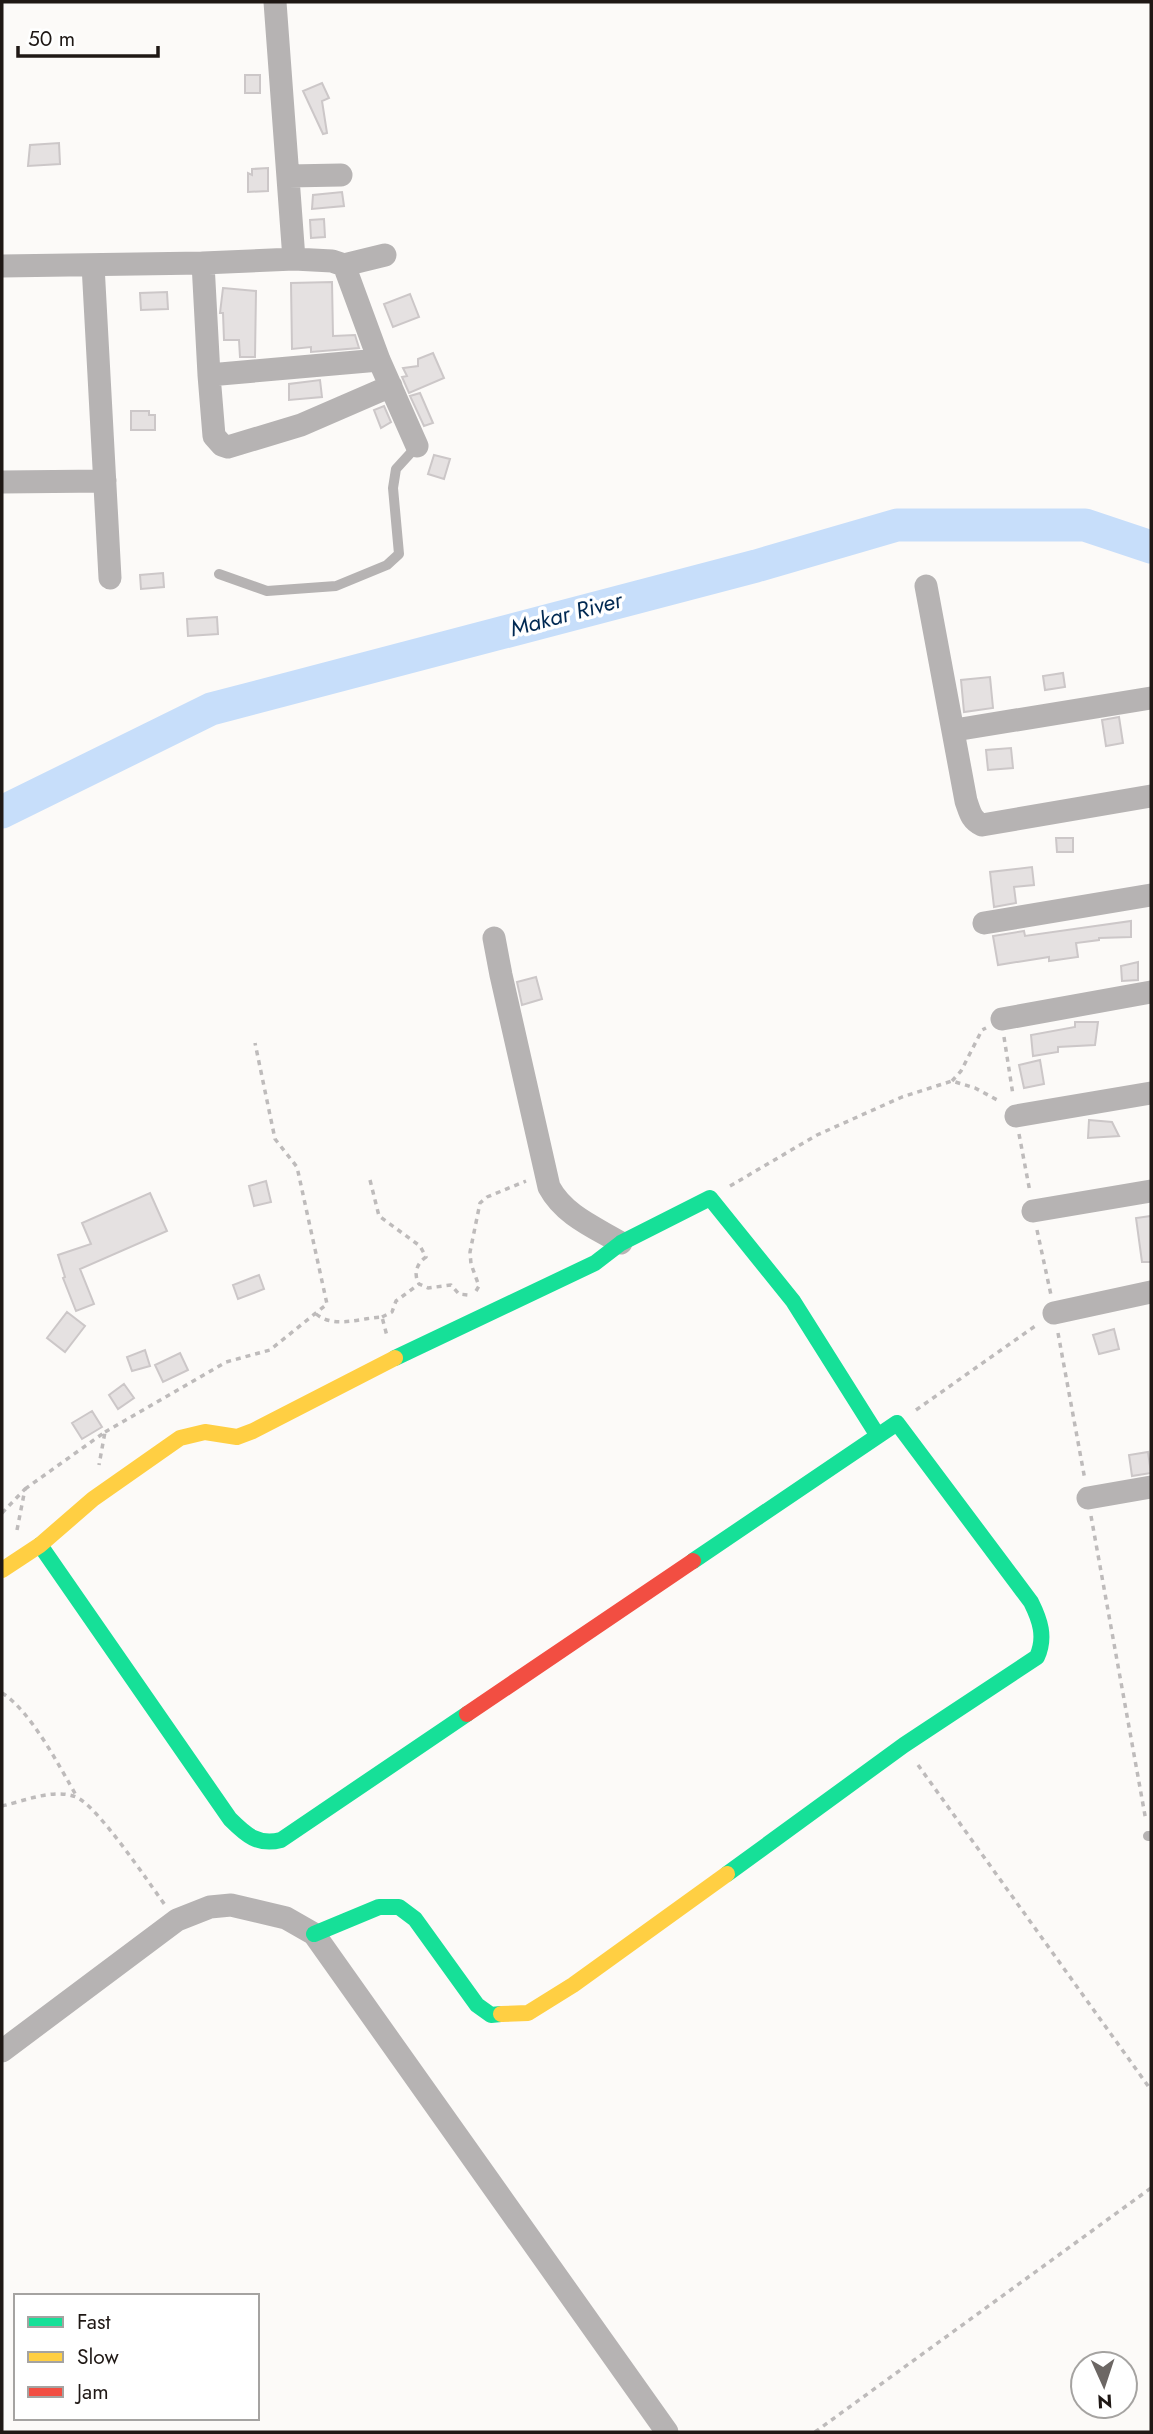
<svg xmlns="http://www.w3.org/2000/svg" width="1153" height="2434" font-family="Jost,sans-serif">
<rect width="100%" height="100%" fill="#fcfaf8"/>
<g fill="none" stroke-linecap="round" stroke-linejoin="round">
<path stroke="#c7defa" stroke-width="33" d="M 2,812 L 211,709 L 756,566 L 897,525 L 1085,525 L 1151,547"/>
</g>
<path fill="#e5e1e1" stroke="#ccc7c8" stroke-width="2" d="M 245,75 L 260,75 L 260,93 L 245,93 Z
M 322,83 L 329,98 L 322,101 L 327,133 L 323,134 L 303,91 Z
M 59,143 L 60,164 L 28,166 L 30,145 Z
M 268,168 L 268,191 L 248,192 L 248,173 L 252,175 L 252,169 Z
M 342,192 L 344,206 L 312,209 L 313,195 Z
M 324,219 L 325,237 L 311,238 L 310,220 Z
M 332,282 L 333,336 L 355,335 L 359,348 L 311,352 L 311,347 L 292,349 L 291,283 Z
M 223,288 L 256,291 L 255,357 L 240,357 L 239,340 L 224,340 L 223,313 L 220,313 Z
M 167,292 L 168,309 L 141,310 L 140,293 Z
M 410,294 L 419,317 L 393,327 L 384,304 Z
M 433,353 L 444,378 L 409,393 L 402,377 L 407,376 L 403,368 L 418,366 L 418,359 Z
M 320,380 L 322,397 L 289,400 L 289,384 Z
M 420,393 L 433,423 L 424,426 L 410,396 Z
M 384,406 L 391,422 L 381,428 L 374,410 Z
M 131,411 L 149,411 L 149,415 L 155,415 L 155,430 L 131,430 Z
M 434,455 L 450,459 L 444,479 L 428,474 Z
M 163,573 L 164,587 L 141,589 L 140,575 Z
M 217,617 L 218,634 L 188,636 L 187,619 Z
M 1063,673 L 1065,687 L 1045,690 L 1043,676 Z
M 990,677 L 993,708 L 964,712 L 961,680 Z
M 1119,717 L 1123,743 L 1106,746 L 1102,720 Z
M 1011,748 L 1013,768 L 988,770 L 986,750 Z
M 1056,838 L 1073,838 L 1073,852 L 1057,852 Z
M 1032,867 L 1034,885 L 1014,887 L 1016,903 L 994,907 L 990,872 Z
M 1131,921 L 1131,937 L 1099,938 L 1099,940 L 1076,943 L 1078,957 L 1049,961 L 1049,957 L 998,965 L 993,936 L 1024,931 L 1025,936 Z
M 1138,962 L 1138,980 L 1122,981 L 1121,966 Z
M 536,977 L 542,999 L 522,1005 L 517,982 Z
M 1075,1022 L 1098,1022 L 1095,1045 L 1058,1047 L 1058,1052 L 1033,1056 L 1031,1035 L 1075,1027 Z
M 1040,1060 L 1044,1084 L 1024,1088 L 1019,1065 Z
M 1089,1120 L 1112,1122 L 1119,1136 L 1088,1138 Z
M 266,1181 L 271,1202 L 254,1206 L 249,1186 Z
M 150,1193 L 167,1231 L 80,1269 L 94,1304 L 76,1311 L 63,1278 L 65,1277 L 58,1255 L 91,1244 L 82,1223 Z
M 1151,1216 L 1151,1262 L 1142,1262 L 1136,1218 Z
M 259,1275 L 264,1289 L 238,1299 L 233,1285 Z
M 67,1312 L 85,1326 L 65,1352 L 47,1338 Z
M 1114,1329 L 1119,1349 L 1099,1354 L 1093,1335 Z
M 145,1350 L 150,1366 L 132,1371 L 127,1357 Z
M 180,1353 L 188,1370 L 163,1382 L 155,1365 Z
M 124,1384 L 134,1398 L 118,1409 L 109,1395 Z
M 92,1411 L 102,1427 L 82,1439 L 72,1423 Z
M 1148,1452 L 1151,1473 L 1132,1476 L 1129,1455 Z"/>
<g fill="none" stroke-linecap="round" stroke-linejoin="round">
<path stroke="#bebbbb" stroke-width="3.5" stroke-dasharray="5 5" stroke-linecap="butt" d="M 1004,1037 L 1013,1095
M 952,1081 L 961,1071 L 982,1030 L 986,1028
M 1019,1134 L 1030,1192
M 370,1180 L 379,1216 L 420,1246 L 426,1257 C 417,1263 413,1274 419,1284
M 730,1186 L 817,1135 L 902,1097 L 952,1081 L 975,1088 L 1001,1102
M 1037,1230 L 1051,1295
M 476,1291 L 479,1286 L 471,1264 L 470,1252 L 480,1203 L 487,1197 L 526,1181
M 316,1314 C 335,1329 359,1318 382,1317 L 387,1336
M 382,1317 L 392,1312 L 396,1301 L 419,1284 L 428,1288 L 451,1285 L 459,1294 L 468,1295
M 1058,1333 L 1085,1480
M 916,1410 L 1038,1324
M 105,1432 L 226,1362 L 270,1350 L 327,1304 L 297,1167 L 275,1139 L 255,1043
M 25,1489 L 105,1432 L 99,1465
M 2,1513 L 25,1489 L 17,1530
M 1091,1516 L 1146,1821
M 2,1693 C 30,1710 60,1767 77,1797
M 918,1765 L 1151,2090
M 2,1806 C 24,1801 54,1788 76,1797 C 97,1805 149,1883 165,1905
M 815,2432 L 1151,2188"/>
<path stroke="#b6b3b3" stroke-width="10" d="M 219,574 L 267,591 L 336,586 L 387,565 L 399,554 L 393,488 L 396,469 L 417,446
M 1148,1836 L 1151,1836"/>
<path stroke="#b6b3b3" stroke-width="23" d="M 275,2 L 294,259
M 289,176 L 341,175
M 203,263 L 209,375 L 379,360
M 93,265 L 110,578
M 344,265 L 379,360 L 417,446
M 2,266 L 203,263 L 294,259 L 332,261 L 344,265 L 385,255
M 209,375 L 214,436 L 222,445 L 228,447 L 301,425 L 391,386
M 2,482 L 105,481
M 926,586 L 966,801 C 970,812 971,820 982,825 L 1151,796
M 955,730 L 1151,698
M 984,923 L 1151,895
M 494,938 L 501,975 L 549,1187 C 564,1215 594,1227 621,1243
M 1002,1019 L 1151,992
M 1016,1116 L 1151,1093
M 1033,1211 L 1151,1191
M 1054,1313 L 1151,1292
M 1088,1498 L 1151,1487
M 2,2051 L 177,1920 L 210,1907 L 231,1905 L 286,1918 L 314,1934 L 667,2432"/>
<path stroke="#16e098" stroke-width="16" d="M 395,1358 L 595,1263 L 621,1243 L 710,1198 L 793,1301 L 878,1436
M 40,1545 L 230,1819 C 246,1835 258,1846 281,1840 L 467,1714
M 693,1561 L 897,1423 L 1031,1602 C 1040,1620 1046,1637 1037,1657 L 904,1745 L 727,1874
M 314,1934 L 379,1907 L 399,1907 L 415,1919 L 477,2005 L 491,2015 L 501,2014"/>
<path stroke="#ffcf43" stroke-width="16" d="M 2,1570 L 40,1545 L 93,1499 L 180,1438 L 205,1432 L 237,1437 L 253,1431 L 395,1358
M 501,2014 L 528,2013 L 573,1985 L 727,1874"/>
<path stroke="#f24e42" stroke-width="16" d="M 467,1714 L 693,1561"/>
</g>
<g text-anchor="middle" stroke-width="7" stroke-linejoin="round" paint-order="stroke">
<g font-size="23" font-style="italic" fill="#012952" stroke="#fff">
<text transform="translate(566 614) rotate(-15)" y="8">Makar River</text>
</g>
</g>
<rect width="1153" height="2434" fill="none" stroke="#1f1815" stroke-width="7"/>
<rect x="14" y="2294" width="245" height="126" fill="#ffffff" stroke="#a5a3a1" stroke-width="2"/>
<rect x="28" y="2317" width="35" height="10" fill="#16e098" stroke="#a5a3a1" stroke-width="2"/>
<text x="77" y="2329" font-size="21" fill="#1f1815">Fast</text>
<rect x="28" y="2352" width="35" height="10" fill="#ffcf43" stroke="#a5a3a1" stroke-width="2"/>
<text x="77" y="2364" font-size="21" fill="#1f1815">Slow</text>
<rect x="28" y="2387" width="35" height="10" fill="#f24e42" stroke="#a5a3a1" stroke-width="2"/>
<text x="77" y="2399" font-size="21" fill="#1f1815">Jam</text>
<g transform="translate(1104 2385) rotate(177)"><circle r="33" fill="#ffffff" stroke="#a5a3a1" stroke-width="2"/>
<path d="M0-5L12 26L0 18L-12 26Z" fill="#6c6764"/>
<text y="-10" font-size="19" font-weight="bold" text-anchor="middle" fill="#1f1815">N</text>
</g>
<path d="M18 46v10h140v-10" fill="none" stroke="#1f1815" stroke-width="3.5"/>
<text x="28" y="46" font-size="21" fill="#1f1815" stroke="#ffffff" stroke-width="5" paint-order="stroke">50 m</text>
</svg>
